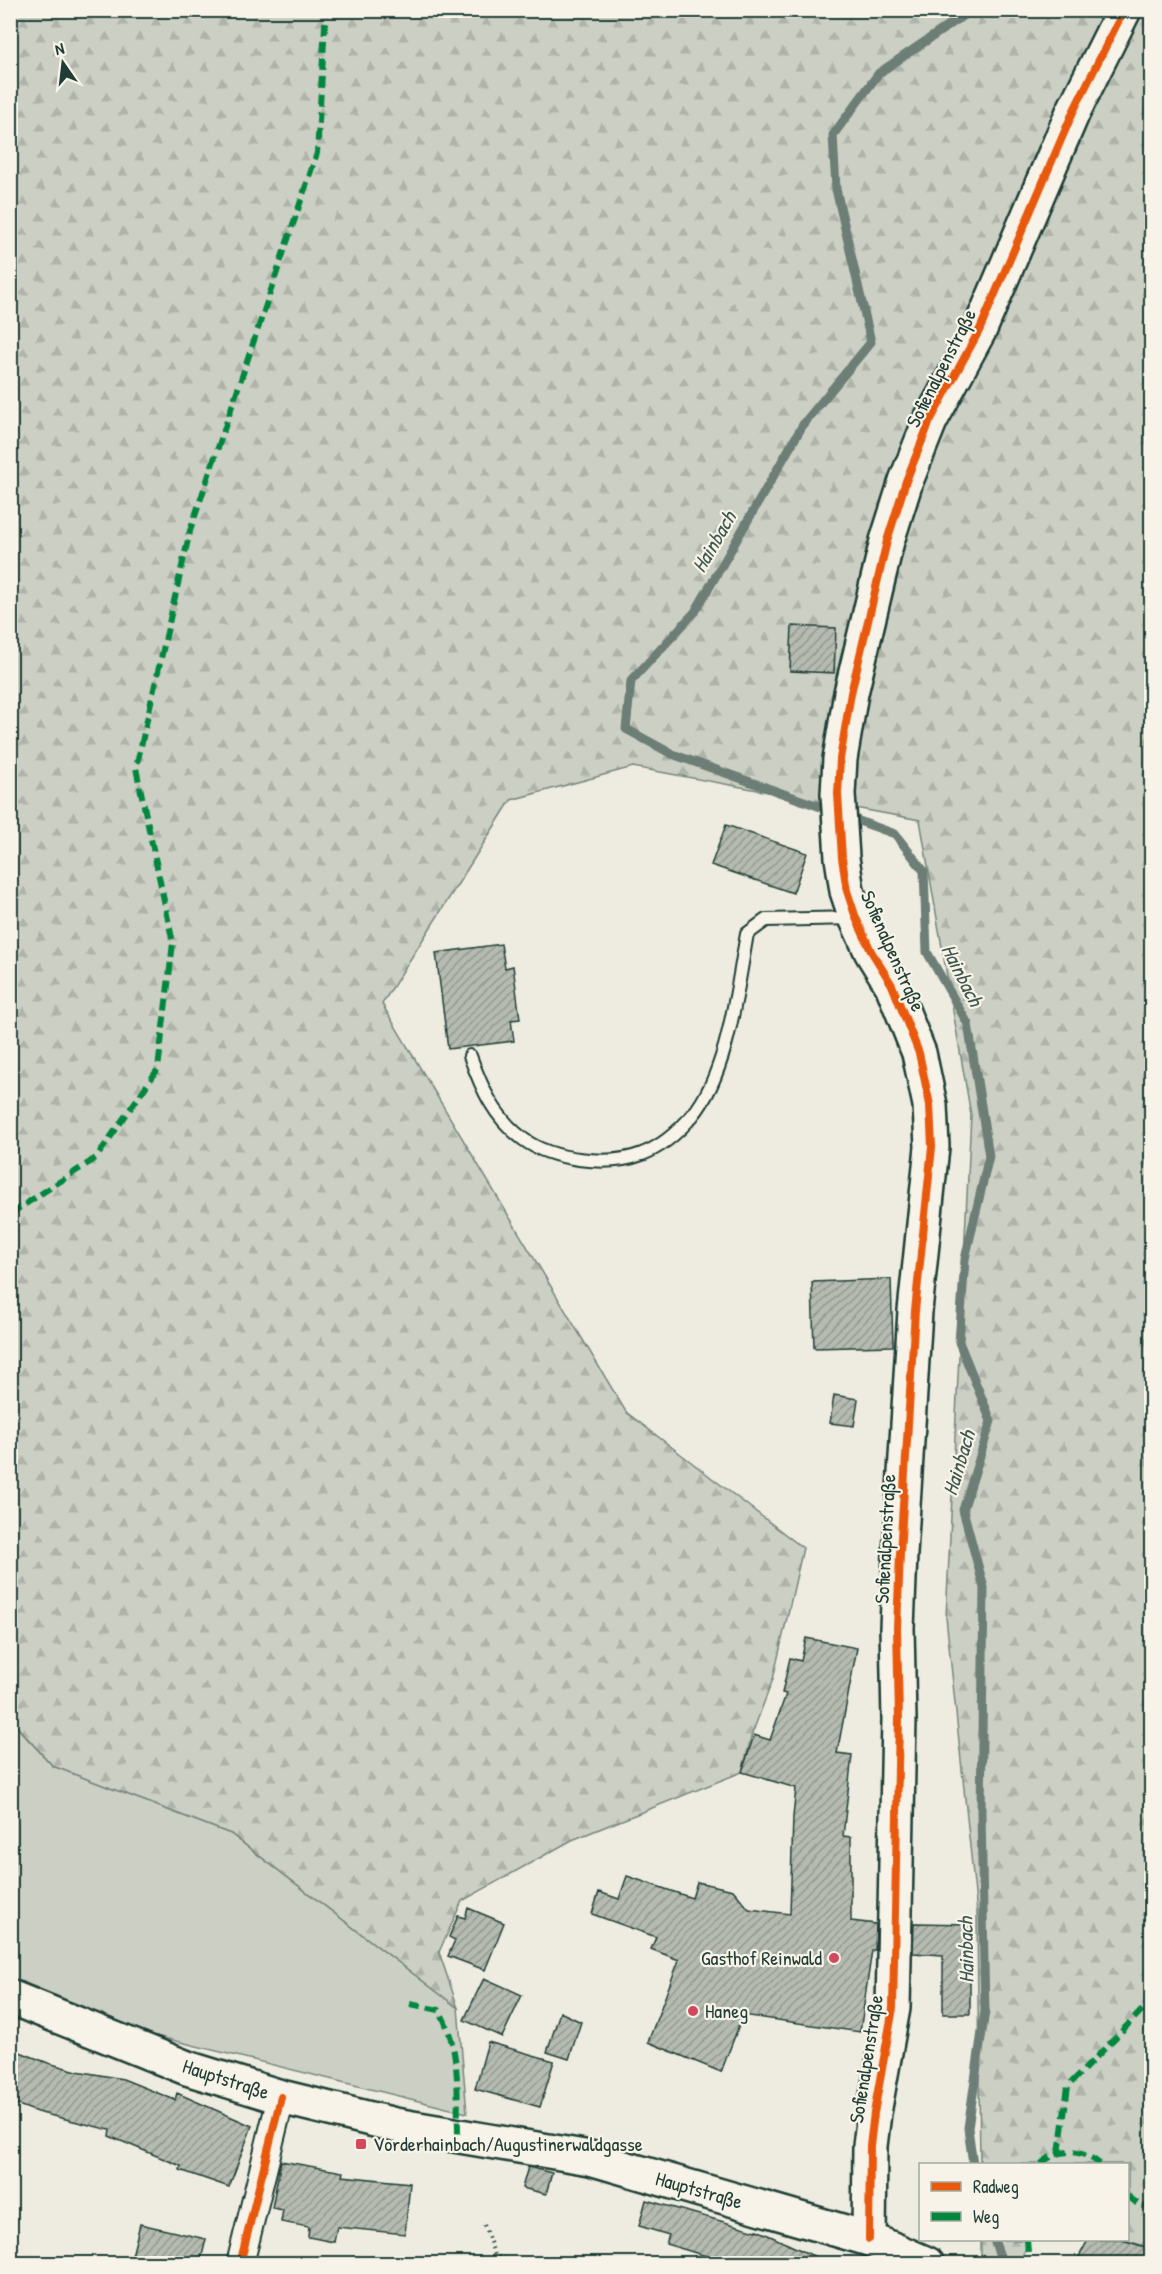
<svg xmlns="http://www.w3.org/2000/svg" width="1162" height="2274" font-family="'Patrick Hand',sans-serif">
<defs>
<pattern id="forest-firs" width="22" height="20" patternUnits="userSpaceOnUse" patternTransform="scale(1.5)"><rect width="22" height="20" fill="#cccfc4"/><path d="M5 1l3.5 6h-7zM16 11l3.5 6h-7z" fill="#afb3a9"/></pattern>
<pattern id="building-hatch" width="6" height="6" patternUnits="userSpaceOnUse" patternTransform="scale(1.5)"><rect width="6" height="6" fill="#b5bbb0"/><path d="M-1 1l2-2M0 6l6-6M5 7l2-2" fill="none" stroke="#939990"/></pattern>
</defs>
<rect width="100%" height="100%" fill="#eeece1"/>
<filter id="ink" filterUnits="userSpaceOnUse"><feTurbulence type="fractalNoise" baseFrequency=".0167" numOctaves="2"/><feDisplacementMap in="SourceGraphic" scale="12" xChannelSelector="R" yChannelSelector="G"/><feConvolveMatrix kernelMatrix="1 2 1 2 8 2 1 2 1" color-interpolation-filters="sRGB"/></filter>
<g filter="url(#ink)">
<path fill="#cccfc4" stroke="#76867c" stroke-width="1.5" d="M 10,1720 L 53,1766 L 231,1834 L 458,2008 L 467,2113 L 144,2033 L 11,1977 Z"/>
<path fill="url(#forest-firs)" stroke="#76867c" stroke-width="1.5" d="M 11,11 L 1151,11 L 1151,2248 L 1125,2240 L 1128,2240 L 1128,2164 L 980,2164 L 977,1913 L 946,1617 L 971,1115 L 920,820 L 633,767 L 511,800 L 382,1004 L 626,1412 L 803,1548 L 773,1679 L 752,1734 L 742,1772 L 572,1840 L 462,1901 L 439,1952 L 458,2008 L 231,1834 L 53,1766 L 11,1720 Z
M 981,2240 L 1029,2240 L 1019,2264 L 1000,2263 L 981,2255 Z"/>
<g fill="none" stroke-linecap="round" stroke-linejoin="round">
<path stroke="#6c7e74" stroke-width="9" d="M 832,811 L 672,754 L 626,729 L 631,681 L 695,612 L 804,423 L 871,342 L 836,189 L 833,135 L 879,73 L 964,15 L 966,10
M 845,816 L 895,834 L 924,871 L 927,952 L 968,1024 L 989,1156 L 965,1259 L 959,1342 L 991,1421 L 963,1510 L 984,1588 L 981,1813 L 985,2011 L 968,2128 L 973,2164
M 994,2240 L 1000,2256 L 999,2264"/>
</g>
<path fill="url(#building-hatch)" stroke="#1f3d34" stroke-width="1.5" d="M 792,626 L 836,628 L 834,673 L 790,671 Z
M 726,825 L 807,853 L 793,893 L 711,865 Z
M 501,944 L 505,968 L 513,966 L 520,1019 L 511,1020 L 514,1041 L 448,1049 L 436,953 Z
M 891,1279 L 893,1346 L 814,1348 L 812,1282 Z
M 834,1395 L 858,1399 L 854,1426 L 830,1423 Z
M 806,1638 L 857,1648 L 837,1753 L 852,1755 L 843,1836 L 851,1837 L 851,1921 L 876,1924 L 875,1950 L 872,1950 L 860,2032 L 743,2015 L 721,2072 L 648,2042 L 679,1960 L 651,1949 L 656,1937 L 592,1914 L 599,1892 L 619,1899 L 627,1876 L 692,1898 L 697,1882 L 733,1890 L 749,1909 L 790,1914 L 793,1817 L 796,1788 L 742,1772 L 754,1735 L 770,1740 L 786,1694 L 782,1693 L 790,1658 L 801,1661 Z
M 468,1908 L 504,1923 L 485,1970 L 448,1956 L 455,1940 L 449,1937 L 458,1916 L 465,1918 Z
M 914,1923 L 970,1924 L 970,2014 L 943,2014 L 943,1955 L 913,1953 Z
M 484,1978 L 522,1995 L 502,2037 L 464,2020 Z
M 560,2012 L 581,2022 L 569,2059 L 547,2052 Z
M 488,2042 L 554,2061 L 540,2107 L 475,2089 Z
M 10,2048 L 48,2063 L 77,2071 L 123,2079 L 175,2100 L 177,2093 L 252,2126 L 229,2187 L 180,2170 L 181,2166 L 109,2136 L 110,2130 L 37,2112 L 10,2102 Z
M 281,2161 L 343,2172 L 342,2176 L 410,2183 L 405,2234 L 337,2227 L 334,2242 L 308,2237 L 309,2227 L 281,2222 L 283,2210 L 272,2208 Z
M 528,2167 L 552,2173 L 546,2194 L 522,2188 Z
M 646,2200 L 756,2231 L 757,2230 L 831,2264 L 733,2264 L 666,2244 L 669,2235 L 639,2226 Z
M 140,2224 L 206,2239 L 200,2264 L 130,2264 Z
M 1088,2240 L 1122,2240 L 1152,2249 L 1152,2264 L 1075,2264 Z"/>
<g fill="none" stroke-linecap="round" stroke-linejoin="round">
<defs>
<path id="lane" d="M 470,1056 C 482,1089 494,1117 523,1139 C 551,1160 609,1167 642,1154 C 661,1147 679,1131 692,1116 C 728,1074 737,988 747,934 L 766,920 L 854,918"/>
<path id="street" d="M 240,2264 L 281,2097"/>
<path id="secondary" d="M 10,1997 L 187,2068 L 281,2097 L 395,2125 L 590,2158 L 869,2239 L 927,2264
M 869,2239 L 870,2146 L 874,2113 L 893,2008 L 899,1719 L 897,1628 L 900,1554 L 915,1311 L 932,1147 L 930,1105 L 919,1053 L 892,985 L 871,951 L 856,918 L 847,891 L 842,858 L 838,794 L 840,759 L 851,693 L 887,541 L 906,481 L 930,421 L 980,329 L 1073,112 L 1124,10"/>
</defs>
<use href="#lane" stroke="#1f3d34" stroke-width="16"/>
<use href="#street" stroke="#1f3d34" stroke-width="30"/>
<use href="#secondary" stroke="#1f3d34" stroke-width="38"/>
<path stroke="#1f3d34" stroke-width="4" stroke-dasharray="1.5 4.5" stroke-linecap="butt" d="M 484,2225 L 495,2256 L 525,2264"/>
<use href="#lane" stroke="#f7f3e8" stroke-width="12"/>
<use href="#street" stroke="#f7f3e8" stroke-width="26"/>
<use href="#secondary" stroke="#f7f3e8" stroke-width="33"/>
<path stroke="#00873e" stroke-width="6" stroke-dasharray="12 6" stroke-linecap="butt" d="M 10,1214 L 96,1158 L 158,1069 L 173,943 L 136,768 L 190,531 L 317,153 L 326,10
M 410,2004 L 439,2010 C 461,2048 457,2092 458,2134
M 1059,2153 L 1068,2086 L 1152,2000
M 1041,2164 C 1060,2147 1081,2149 1100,2164
M 1128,2196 L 1139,2205 L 1152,2208
M 1027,2240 L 1029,2264"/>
<defs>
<path id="cycleway" d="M 869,2239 L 870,2146 L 874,2113 L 893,2008 L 899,1719 L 897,1628 L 900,1554 L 915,1311 L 932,1147 L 930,1105 L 919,1053 L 892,985 L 871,951 L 856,918 L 847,891 L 842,858 L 838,794 L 840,759 L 851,693 L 887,541 L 906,481 L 930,421 L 980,329 L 1073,112 L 1124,10
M 240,2264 L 281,2097"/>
</defs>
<use href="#cycleway" stroke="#f7f3e8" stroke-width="11"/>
<use href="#cycleway" stroke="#e8590c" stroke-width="8"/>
</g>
</g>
<g fill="#d1495b" stroke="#f7f3e8" stroke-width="2">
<circle cx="834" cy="1958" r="6"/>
<circle cx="693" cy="2011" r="6"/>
<rect x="355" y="2138" width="12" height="12" rx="3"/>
</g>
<g text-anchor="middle" stroke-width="4.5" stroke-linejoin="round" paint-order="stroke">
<g font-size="20" fill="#1f3d34" stroke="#f7f3e8">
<text transform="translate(941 368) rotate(-63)" y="7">Sofienalpenstraße</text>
<text transform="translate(893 951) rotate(66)" y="7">Sofienalpenstraße</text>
<text transform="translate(885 1539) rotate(-87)" y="7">Sofienalpenstraße</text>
<text transform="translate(866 2059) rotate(-81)" y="7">Sofienalpenstraße</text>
<text transform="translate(226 2079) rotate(18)" y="7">Hauptstraße</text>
<text transform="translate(699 2190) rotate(16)" y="7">Hauptstraße</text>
</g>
<g font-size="20" fill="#1f3d34" stroke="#f7f3e8" text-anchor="start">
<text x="822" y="1965" text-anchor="end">Gasthof Reinwald</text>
<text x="705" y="2018">Haneg</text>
<text x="373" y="2151">Vorderhainbach/Augustinerwaldgasse</text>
</g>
<g font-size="21" font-style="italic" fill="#3f584f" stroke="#f7f3e8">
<text transform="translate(714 542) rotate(-60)" y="7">Hainbach</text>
<text transform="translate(962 975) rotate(63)" y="7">Hainbach</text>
<text transform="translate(959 1463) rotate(-73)" y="7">Hainbach</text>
<text transform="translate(966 1950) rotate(-91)" y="7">Hainbach</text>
</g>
</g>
<rect width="1162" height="2274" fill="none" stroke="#f7f3e8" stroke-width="36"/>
<rect x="18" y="18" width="1126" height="2238" fill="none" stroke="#1f3d34" stroke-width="2" filter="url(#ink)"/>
<rect x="919" y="2163" width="210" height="78" fill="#f7f3e8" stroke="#a1aaa0" stroke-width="1.5"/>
<rect x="931" y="2182" width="30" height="9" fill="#e8590c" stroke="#a1aaa0" stroke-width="1.5"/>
<text x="973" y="2193" font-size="18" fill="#1f3d34">Radweg</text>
<rect x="931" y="2212" width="30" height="9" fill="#00873e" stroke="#a1aaa0" stroke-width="1.5"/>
<text x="973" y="2223" font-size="18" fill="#1f3d34">Weg</text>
<g transform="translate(63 63) rotate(346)" stroke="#f7f3e8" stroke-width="4.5" paint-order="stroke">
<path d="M0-4.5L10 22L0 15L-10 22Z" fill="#1f3d34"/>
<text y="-9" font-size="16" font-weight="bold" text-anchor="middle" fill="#1f3d34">N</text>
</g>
</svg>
